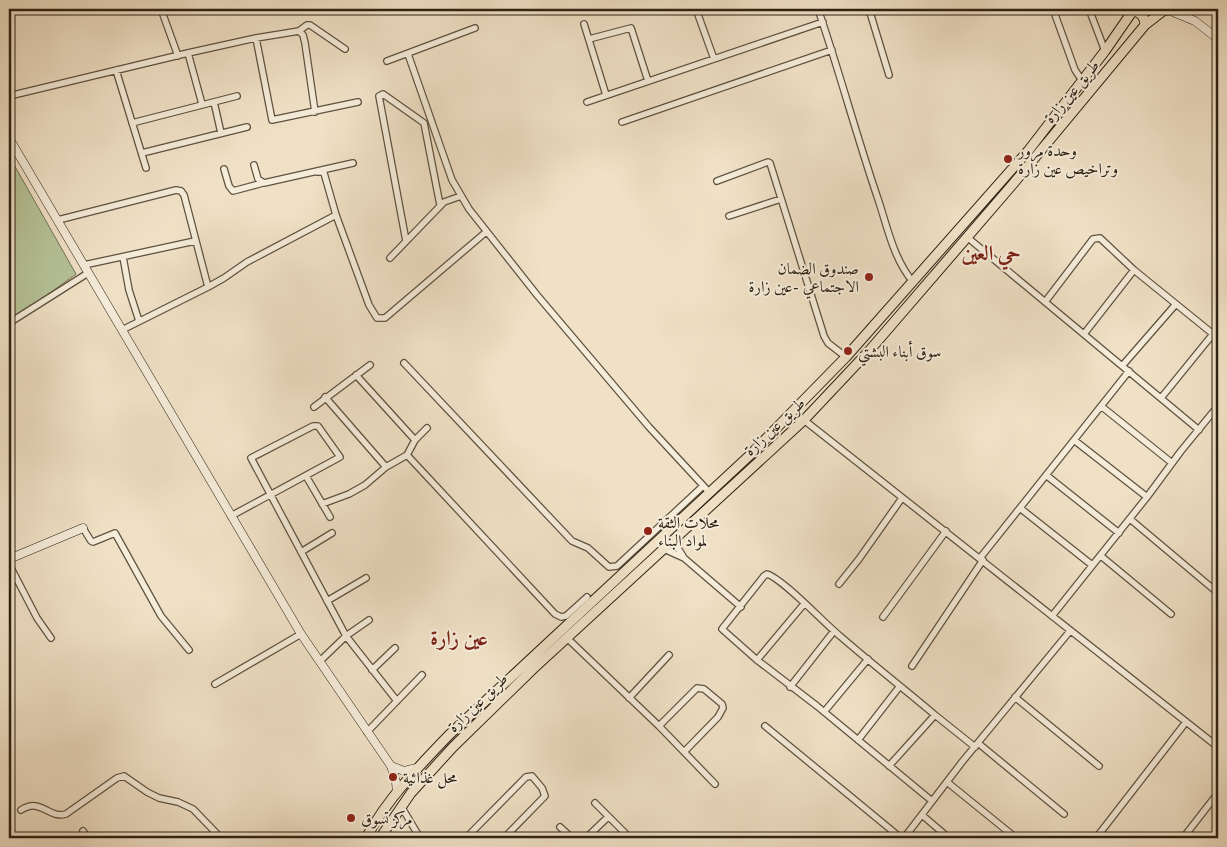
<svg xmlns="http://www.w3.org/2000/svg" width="1227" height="847" font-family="'IM FELL Double Pica',Amiri,serif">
<rect width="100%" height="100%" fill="#f0e1c6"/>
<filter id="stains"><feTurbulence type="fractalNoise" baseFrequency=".004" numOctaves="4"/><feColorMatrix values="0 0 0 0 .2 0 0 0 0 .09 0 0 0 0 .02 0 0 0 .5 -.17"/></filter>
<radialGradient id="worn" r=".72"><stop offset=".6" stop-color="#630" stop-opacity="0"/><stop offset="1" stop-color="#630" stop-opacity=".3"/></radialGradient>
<path fill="#b6c398" stroke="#727256" d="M 9,156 L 76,274 L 9,323 Z"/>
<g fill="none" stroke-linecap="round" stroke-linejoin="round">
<defs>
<path id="minor" d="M 161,9 L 178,56
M 696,9 L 714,59
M 818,9 C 840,73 857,138 879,202 C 888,230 894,259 913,282
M 869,9 L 889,75
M 1053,9 L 1075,70 L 1083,82
M 1089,9 L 1105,51
M 584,24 L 606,95
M 299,31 L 307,25 L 310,25 L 345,49
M 256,38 L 272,120 L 358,102
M 589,39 L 631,28 L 648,81
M 188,53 L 202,104
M 408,54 L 452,180 L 469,209 L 537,295 L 649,427 L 710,493
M 387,61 L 475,28
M 116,70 L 146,168
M 9,96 L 188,53 L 256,38 L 299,31 L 303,35 L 305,43 L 315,112
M 214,102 L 221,133
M 587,102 L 823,22
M 622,122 L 832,50
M 132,123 L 237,96
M 142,153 L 247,127
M 254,165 L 258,179 L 264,183 L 353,163
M 224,169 L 229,186 L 233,191 L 263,183
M 317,172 L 323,172 L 324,173 L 336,215 L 369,305 L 377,318 L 385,318 L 486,232
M 717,181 L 768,162 L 770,163 L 824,336 L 828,343 L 846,357
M 729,216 L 781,199
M 58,220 L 176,190 L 181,191 L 184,195 L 208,287
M 967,237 L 1199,430
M 406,241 L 379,96 L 383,94 L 424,123 L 440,205
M 123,257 L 129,290 L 139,321
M 390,258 L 444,202 L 461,196
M 84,265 L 195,241
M 1045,302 L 1093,239 L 1100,238 L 1134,270 L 1218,338
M 9,323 L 88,273
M 122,330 L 208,287 L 224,278 L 247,262 L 336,215
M 1084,334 L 1134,270
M 404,363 L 572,541 L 588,548 L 609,567 L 617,566 L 703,486
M 1122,366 L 1176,304
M 356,375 L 415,440
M 325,397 L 386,467
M 1161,398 L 1213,334
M 1101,406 L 1172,463
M 314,407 L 370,365
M 804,420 L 1218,747
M 1074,440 L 1147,497
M 407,455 L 555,614 L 561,617 L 566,616 L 587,597
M 1046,475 L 1119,533
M 306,476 L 330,517
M 322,504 L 349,494 L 365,485 L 386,467 L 407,455 L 415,440 L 427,428
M 1020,508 L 1092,565
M 231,516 L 340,457 L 318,426 L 313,426 L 251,458 L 346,636 L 397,701
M 1130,519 L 1218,593
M 83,528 L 91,541 L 93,542 L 115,533 L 161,616 L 189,650
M 673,540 L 684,558
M 664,549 L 684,558 L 741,607
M 301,552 L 332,533
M 1101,556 L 1171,614
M 980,558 L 1129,371
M 9,564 L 37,618 L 51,638
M 839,584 L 859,559 L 902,498
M 327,601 L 366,578
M 804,604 L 757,660 L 722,629 L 764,576 L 767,574 C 783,579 824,623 840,636 C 871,663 903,688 935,715 L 889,766
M 1052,616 L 1147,497 L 1181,451 L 1218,406
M 883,617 L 946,531
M 567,638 L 659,726 L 715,784
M 757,660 L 817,706 L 932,801
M 320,661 L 346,636 L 369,620
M 912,666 L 983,560
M 372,670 L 395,648
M 215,684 L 301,634
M 790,687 L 834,631
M 1015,697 L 1099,766
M 629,698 L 669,655
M 824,712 L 868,659
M 935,715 L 975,747
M 659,726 L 697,688 L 704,689 L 722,704 L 723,708 L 718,717 L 684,752
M 765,726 L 901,838
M 367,732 L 422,675
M 858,740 L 900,686
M 978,743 L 1064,814
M 947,782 L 1016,838
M 595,803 L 630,838
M 401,806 L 420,838
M 21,810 C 41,797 48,819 66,814 L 117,778 L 124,776 L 147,792 L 159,798 L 178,802 L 193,809 L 221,838
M 922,815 L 949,838
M 560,827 L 572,838
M 83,831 L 88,838
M 466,838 L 526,777 L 532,776 L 542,788 L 545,796 L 504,838
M 586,838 L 608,817
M 904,838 L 962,762 L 1070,631
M 1096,838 L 1186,722
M 1183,838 L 1218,793"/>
<path id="secondary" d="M 1168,10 L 1195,21 L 1218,39
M 9,138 L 301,634 L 391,766 L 396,782 L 397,793
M 9,559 L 83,528
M 391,766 L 404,771 L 417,768"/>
<path id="primary" d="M 1152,9 L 1163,11 L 1171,9
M 1133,11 C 1141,12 1145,17 1145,25
M 366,838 C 387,799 419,766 450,734 L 750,455 L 846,357 L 1028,151 L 1105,51 L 1134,9
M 380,838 L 411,793 L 453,747 L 533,669 L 804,420 L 869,351 L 1013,184 L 1145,25 L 1163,11"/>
</defs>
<use href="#minor" stroke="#5e5240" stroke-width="8"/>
<use href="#secondary" stroke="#2d2214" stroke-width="9"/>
<use href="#primary" stroke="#2d2214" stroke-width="11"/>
<use href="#minor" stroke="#f5ecda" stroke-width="5.5"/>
<use href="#secondary" stroke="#f5ecda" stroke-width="8"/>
<use href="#primary" stroke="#f0e1c6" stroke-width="9"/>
</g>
<g fill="#8f2418" stroke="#f5ecda" stroke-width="2">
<circle cx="1008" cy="159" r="5"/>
<circle cx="869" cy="277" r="5"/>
<circle cx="848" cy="351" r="5"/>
<circle cx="648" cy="531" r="5"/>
<circle cx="393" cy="777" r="5"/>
<circle cx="351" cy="818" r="5"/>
</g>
<g text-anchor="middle" stroke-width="4" stroke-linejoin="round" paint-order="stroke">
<g font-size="16" fill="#2d2214" stroke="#f5ecda">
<text transform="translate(1071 91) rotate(-50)" y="6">طريق عين زارة</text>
<text transform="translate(774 426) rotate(-43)" y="6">طريق عين زارة</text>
<text transform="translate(477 702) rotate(-44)" y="6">طريق عين زارة</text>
</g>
<g font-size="16" fill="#2d2214" stroke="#f5ecda" text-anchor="start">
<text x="1018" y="156">وحدة مرور<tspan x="1018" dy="18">وتراخيص عين زارة</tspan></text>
<text x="859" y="274" text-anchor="end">صندوق الضمان<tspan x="859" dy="18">الاجتماعي -عين زارة</tspan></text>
<text x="858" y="357">سوق أبناء البشتي</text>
<text x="658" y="528">محلات الثقة<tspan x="658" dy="18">لمواد البناء</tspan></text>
<text x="403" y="783">محل غذائية</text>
<text x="361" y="824">مركز تسوق</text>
</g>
<g font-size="21" font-weight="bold" fill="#7a1f14" stroke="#f5ecda">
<text x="991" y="260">حي العين</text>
<text x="459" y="645">عين زارة</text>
</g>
</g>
<rect width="1227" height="847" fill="none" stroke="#f0e1c6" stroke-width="30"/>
<rect x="10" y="10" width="1207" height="827" fill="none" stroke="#2d2214" stroke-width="2.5"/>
<rect x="15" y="15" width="1197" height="817" fill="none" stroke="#2d2214"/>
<rect width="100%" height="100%" filter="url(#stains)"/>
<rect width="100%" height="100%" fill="url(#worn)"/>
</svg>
